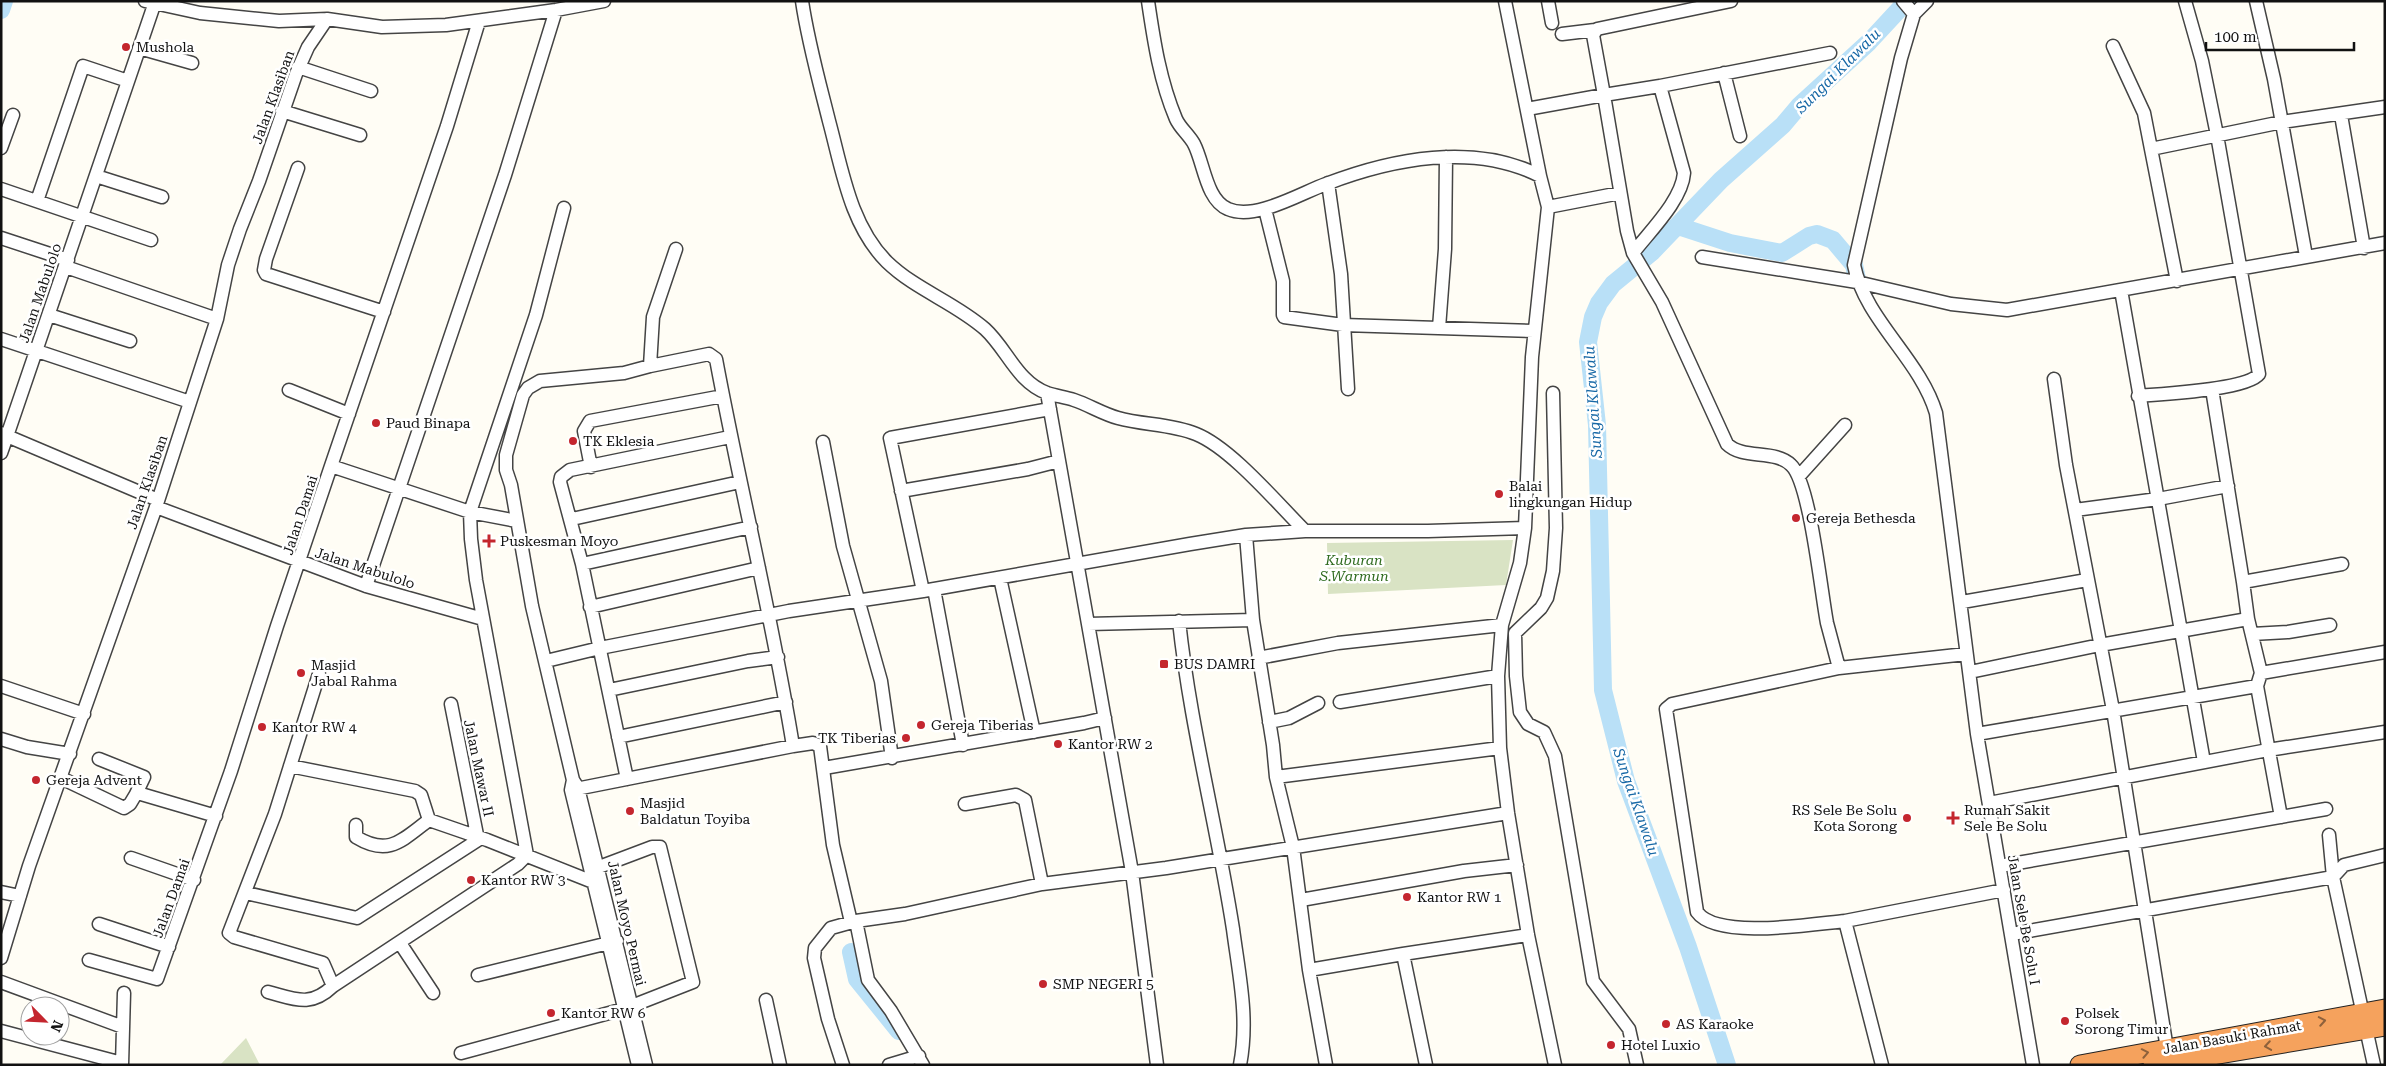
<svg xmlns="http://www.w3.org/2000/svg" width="2386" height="1066" font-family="'Roboto Serif',serif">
<rect width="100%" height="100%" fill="#fffdf5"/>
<path fill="#d9e3c4" d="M 1513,540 L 1506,585 L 1328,594 L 1327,543 Z
M 246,1038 L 260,1065 L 220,1065 Z"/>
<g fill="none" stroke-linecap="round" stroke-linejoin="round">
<path stroke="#b9e0f7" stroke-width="18" d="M 1,10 L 4,1
M 1678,226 L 1730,243 L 1782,253 L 1809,236 L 1817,234 L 1833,240 L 1854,265 L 1857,279
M 851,952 L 857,979 L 899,1031
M 1727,1065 L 1688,947 L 1626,781 L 1603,690 L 1597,425 L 1588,342 L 1593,317 L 1599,303 L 1613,284 L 1652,252 L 1721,180 L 1783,125 L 1799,106 L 1869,42 L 1907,1"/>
<defs>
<path id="minor" d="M 145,1 L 200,13 L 279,21 L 327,19 L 382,27 L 446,25 L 556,10 L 604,1
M 802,1 C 808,42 819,81 829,121 C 842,169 850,225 887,262 C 916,290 954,302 985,329 C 1007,349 1017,382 1047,393 C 1056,396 1065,397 1074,400 C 1089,405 1103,414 1118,418 C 1143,425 1172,424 1196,434 C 1231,448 1277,503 1305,531 L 1428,531 L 1525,528
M 1148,1 C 1154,42 1160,81 1176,119 C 1180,128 1189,135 1194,144 C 1204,163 1206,200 1228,209 C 1255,221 1301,193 1326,184 C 1391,159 1474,142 1540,176 L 1548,207 L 1532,357 L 1525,528 L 1520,563 L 1502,625 L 1498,676 L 1500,748 L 1508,813 L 1528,935 L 1555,1065
M 1505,1 L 1540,176
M 1548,1 L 1552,23
M 1903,1 L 1914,14
M 1927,1 L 1914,14 L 1901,58 L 1854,265 C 1865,320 1920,359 1936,413 L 1977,734 L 2033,1065
M 2256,1 L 2274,79 L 2306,256
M 154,5 L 7,436 L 158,500
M 1562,34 L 1595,30
M 2113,46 L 2144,113 L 2151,149 L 2282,122 L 2385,107
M 139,48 L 192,63
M 298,67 L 371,91
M 1724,73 L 1740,136
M 1660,86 L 1830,53
M 1527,109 L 1604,95 L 1593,35 L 1597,29 L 1731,1
M 282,111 L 360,135
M 2341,115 L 2364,248
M 1,148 L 13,115
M 2151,149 L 2177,281
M 298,168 L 266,259 L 264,270 L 266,274 L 384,312
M 96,176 L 162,197
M 1328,183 L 1341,274 L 1348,389
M 1,189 L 151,240
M 37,201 L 83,66 L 128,81
M 1548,207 L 1620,193
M 1265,209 L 1283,281 L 1283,315 L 1284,317 L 1343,325 L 1534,331
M 1,238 L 68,260
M 1633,253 C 1650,231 1682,200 1684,173 L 1660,86 L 1604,95 L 1627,231 L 1633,253 L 1662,302 L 1727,444 C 1743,460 1775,449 1791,465 C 1810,482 1821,592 1827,623 C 1831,638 1835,653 1839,668
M 1702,257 L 1857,282 L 1951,304 L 2007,310 L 2385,243
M 66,267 L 217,319
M 2121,290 L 2204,762
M 49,315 L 130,341
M 1439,328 L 1445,249 L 1446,157
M 1,339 L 190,402
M 650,366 L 709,354 L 716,359 C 740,488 772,616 793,746
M 2054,379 L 2066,465 L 2113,710 L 2167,1049
M 2212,389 L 2243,582
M 289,390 L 349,414
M 1047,393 L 1132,872 L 1157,1065
M 1553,393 L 1556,528 L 1553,571 L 1547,598 L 1541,608 L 1515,633 L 1516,676 L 1520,712 L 1528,724 L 1544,732 L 1555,756 L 1593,981 L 1629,1029 L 1637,1065
M 2138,396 C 2160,394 2247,390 2259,374 L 2217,135 L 2202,61 L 2185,1
M 1,433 L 7,436 L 1,453
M 823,442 L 843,546 L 881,681 L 892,758
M 331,466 L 447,126 L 479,21
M 591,467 L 584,431 L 590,421 L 723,396
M 1800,475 L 1845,425
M 901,491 L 1028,469 L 1059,461
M 156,507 L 366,586 L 483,619
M 2075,510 L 2158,499 L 2228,486
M 572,519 L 740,482
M 1246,535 L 1253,620 L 1273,745 L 1276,777 L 1293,847 L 1309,970 L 1326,1065
M 582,564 L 751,527
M 1000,578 L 1034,732
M 366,586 L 505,175 L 556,10
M 934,589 L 963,745
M 923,591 L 890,438 L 1050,409
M 1962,602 L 2087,580
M 590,607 L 759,568
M 1179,621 C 1190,725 1217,826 1233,929 C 1239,975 1249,1018 1240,1065
M 1088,624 L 1253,620
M 2252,634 L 2288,632 L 2330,625
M 1258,658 L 1338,643 L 1502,625
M 546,661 L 600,648 L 789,611 L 923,591 L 1190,544 L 1246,535 L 1305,531
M 1970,672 L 2100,645 L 2248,619
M 2261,673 L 2385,652
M 319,674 L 275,814 L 229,933 L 234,937 L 323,963 L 333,986 L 518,864 L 527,855 L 476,580 L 471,539 L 470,512 L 536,315 L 564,208
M 1,686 L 84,714
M 609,690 L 748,661 L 778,657
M 1340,702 L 1498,676
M 1269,722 L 1289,718 L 1318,703
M 1977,734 L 2257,686
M 618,737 L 786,702
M 1,739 L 27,747 L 70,754
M 99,759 L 144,777 L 136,794
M 290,766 L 415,791 L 421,795 L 429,820
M 824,768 L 1084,723 L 1105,718
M 1276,777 L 1500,748
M 61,778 L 124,808 L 130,804 L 136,794 L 141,794 L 216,816
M 627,779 L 582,564 L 560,482 L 561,477 L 570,470 L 730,437
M 573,780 L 532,606 L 511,485 L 506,470 L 506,455 L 523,395 L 528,388 L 540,381 L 624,373 L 650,366 L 653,317 L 676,249
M 571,790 L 793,746 L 813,743 L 820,746 L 833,845 L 851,922
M 1989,803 L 2268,750 L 2385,732
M 965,804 L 1016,795 L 1025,800 L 1042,884
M 2281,817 L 2257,686 L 2261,673 L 2248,619 L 2243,582 L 2342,564
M 356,825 L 356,837 C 389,857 402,840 429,820 L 487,840 L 598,884
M 2329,835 L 2333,877 L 2374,1065
M 131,858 L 194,880
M 2000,866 L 2326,809
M 1,892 L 20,896
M 246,893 L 357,918 L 478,840 L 451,704
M 1301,900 L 1464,871 L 1517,865
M 856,921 L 868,980 L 891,1011 L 923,1065
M 1845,921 C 1813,924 1717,940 1697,912 L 1666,709 L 1672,704 L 1839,668 L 1966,654
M 99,924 L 169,947
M 2012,934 L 2333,877 L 2344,865 L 2385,855
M 400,943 L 433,993
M 1,958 L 29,866 L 156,507 L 217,319 L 228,265 L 240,229 L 259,181 L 296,74 L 308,47 L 327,19
M 89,960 L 157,979 L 231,771 L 277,626 L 331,466 L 470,512 L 517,521
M 1309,970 L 1403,954
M 478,975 L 617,941
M 1,982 L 123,1027
M 268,992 C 295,999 310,1008 333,986
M 766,1000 L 780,1065
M 1,1031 L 122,1063
M 461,1053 L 624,1009 L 693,982 L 660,847 L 652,847 L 599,867
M 122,1065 L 124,993
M 638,1065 L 571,790 L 573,780 L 578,788 L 646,1065
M 843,1065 L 828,1019 L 814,958 L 815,948 L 831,928 L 856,921 L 905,914 L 1042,884 L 1166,868 L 1508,813
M 889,1065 L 919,1056
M 1426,1065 L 1403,954 L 1528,935
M 1882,1065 L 1845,921 L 2004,890"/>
<path id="highway" d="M 2080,1065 L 2385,1009
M 2153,1065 L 2385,1026"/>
</defs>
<use href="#minor" stroke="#444" stroke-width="15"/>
<use href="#highway" stroke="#222" stroke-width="21"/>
<use href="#minor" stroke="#fff" stroke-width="12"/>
<use href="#highway" stroke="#f5a25d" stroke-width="19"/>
</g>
<defs><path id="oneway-chevron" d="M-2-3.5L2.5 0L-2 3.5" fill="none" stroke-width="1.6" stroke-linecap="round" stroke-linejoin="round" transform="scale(1.25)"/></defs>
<g stroke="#8e613b">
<use href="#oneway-chevron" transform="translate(2322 1021) rotate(-10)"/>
<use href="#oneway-chevron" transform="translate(2268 1046) rotate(171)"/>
<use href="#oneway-chevron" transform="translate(2145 1053) rotate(-11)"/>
</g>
<g fill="#c4262e" stroke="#fff" stroke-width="2">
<circle cx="126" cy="47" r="5"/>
<circle cx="376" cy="423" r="5"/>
<circle cx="573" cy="441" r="5"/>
<circle cx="1499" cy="494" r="5"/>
<circle cx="1796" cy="518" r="5"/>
<path d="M486.5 533.5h5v5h5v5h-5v5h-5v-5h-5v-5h5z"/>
<rect x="1159" y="659" width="10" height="10" rx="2.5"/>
<circle cx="301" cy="673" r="5"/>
<circle cx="921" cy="725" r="5"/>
<circle cx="262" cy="727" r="5"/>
<circle cx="906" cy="738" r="5"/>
<circle cx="1058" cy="744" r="5"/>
<circle cx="36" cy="780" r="5"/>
<circle cx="630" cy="811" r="5"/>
<circle cx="1907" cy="818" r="5"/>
<path d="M1950.5 810.5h5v5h5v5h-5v5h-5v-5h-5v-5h5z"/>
<circle cx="471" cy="880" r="5"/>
<circle cx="1407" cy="897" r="5"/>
<circle cx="1043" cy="984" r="5"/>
<circle cx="551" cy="1013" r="5"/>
<circle cx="2065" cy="1021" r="5"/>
<circle cx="1666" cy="1024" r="5"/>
<circle cx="1611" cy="1045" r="5"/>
</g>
<g text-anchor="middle" stroke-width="5" stroke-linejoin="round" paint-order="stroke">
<g font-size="14" fill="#111" stroke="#fff" text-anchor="start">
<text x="136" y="52">Mushola</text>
<text x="386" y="428">Paud Binapa</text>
<text x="583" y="446">TK Eklesia</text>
<text x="1509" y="491">Balai<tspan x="1509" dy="16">lingkungan Hidup</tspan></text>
<text x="1806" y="523">Gereja Bethesda</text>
<text x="500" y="546">Puskesman Moyo</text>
<text x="1174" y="669">BUS DAMRI</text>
<text x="311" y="670">Masjid<tspan x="311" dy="16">Jabal Rahma</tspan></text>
<text x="931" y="730">Gereja Tiberias</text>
<text x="272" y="732">Kantor RW 4</text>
<text x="896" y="743" text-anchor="end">TK Tiberias</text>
<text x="1068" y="749">Kantor RW 2</text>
<text x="46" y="785">Gereja Advent</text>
<text x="640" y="808">Masjid<tspan x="640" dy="16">Baldatun Toyiba</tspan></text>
<text x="1897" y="815" text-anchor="end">RS Sele Be Solu<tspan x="1897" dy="16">Kota Sorong</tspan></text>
<text x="1964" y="815">Rumah Sakit<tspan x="1964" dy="16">Sele Be Solu</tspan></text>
<text x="481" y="885">Kantor RW 3</text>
<text x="1417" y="902">Kantor RW 1</text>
<text x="1053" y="989">SMP NEGERI 5</text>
<text x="561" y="1018">Kantor RW 6</text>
<text x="2075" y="1018">Polsek<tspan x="2075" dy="16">Sorong Timur</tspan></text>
<text x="1676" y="1029">AS Karaoke</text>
<text x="1621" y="1050">Hotel Luxio</text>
</g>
<g font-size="14" fill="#111" stroke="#fff">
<text transform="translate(273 97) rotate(-70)" y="5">Jalan Klasiban</text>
<text transform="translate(40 293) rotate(-71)" y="5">Jalan Mabulolo</text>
<text transform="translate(147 482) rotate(-71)" y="5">Jalan Klasiban</text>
<text transform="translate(300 515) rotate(-72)" y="5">Jalan Damai</text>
<text transform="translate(365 568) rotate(18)" y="5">Jalan Mabulolo</text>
<text transform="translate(479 768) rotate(78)" y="5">Jalan Mawar II</text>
<text transform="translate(171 898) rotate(-70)" y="5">Jalan Damai</text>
<text transform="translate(2024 920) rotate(80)" y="5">Jalan Sele Be Solu I</text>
<text transform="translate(627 923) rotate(77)" y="5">Jalan Moyo Permai</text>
<text transform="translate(2232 1037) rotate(-10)" y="5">Jalan Basuki Rahmat</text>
</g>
<g font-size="14" font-style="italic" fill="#2f6b1f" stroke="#fff">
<text x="1354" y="565">Kuburan<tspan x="1354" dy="16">S.Warmun</tspan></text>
</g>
<g font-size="15" font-style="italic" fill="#1768a6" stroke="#fff">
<text transform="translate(1838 71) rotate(-45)" y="5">Sungai Klawalu</text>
<text transform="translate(1593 402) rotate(-94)" y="5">Sungai Klawalu</text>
<text transform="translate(1636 802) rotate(71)" y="5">Sungai Klawalu</text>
</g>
</g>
<rect width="2386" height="1066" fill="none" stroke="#111111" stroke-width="5"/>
<g transform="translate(45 1021) rotate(114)"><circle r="24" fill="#ffffff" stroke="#a0a0a0"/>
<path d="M0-4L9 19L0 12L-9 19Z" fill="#c4262e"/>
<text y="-8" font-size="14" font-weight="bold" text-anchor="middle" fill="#111111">N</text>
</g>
<path d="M2206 42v8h148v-8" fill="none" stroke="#111111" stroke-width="2.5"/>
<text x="2214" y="42" font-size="15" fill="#111111" stroke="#ffffff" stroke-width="4" paint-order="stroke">100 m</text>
</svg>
